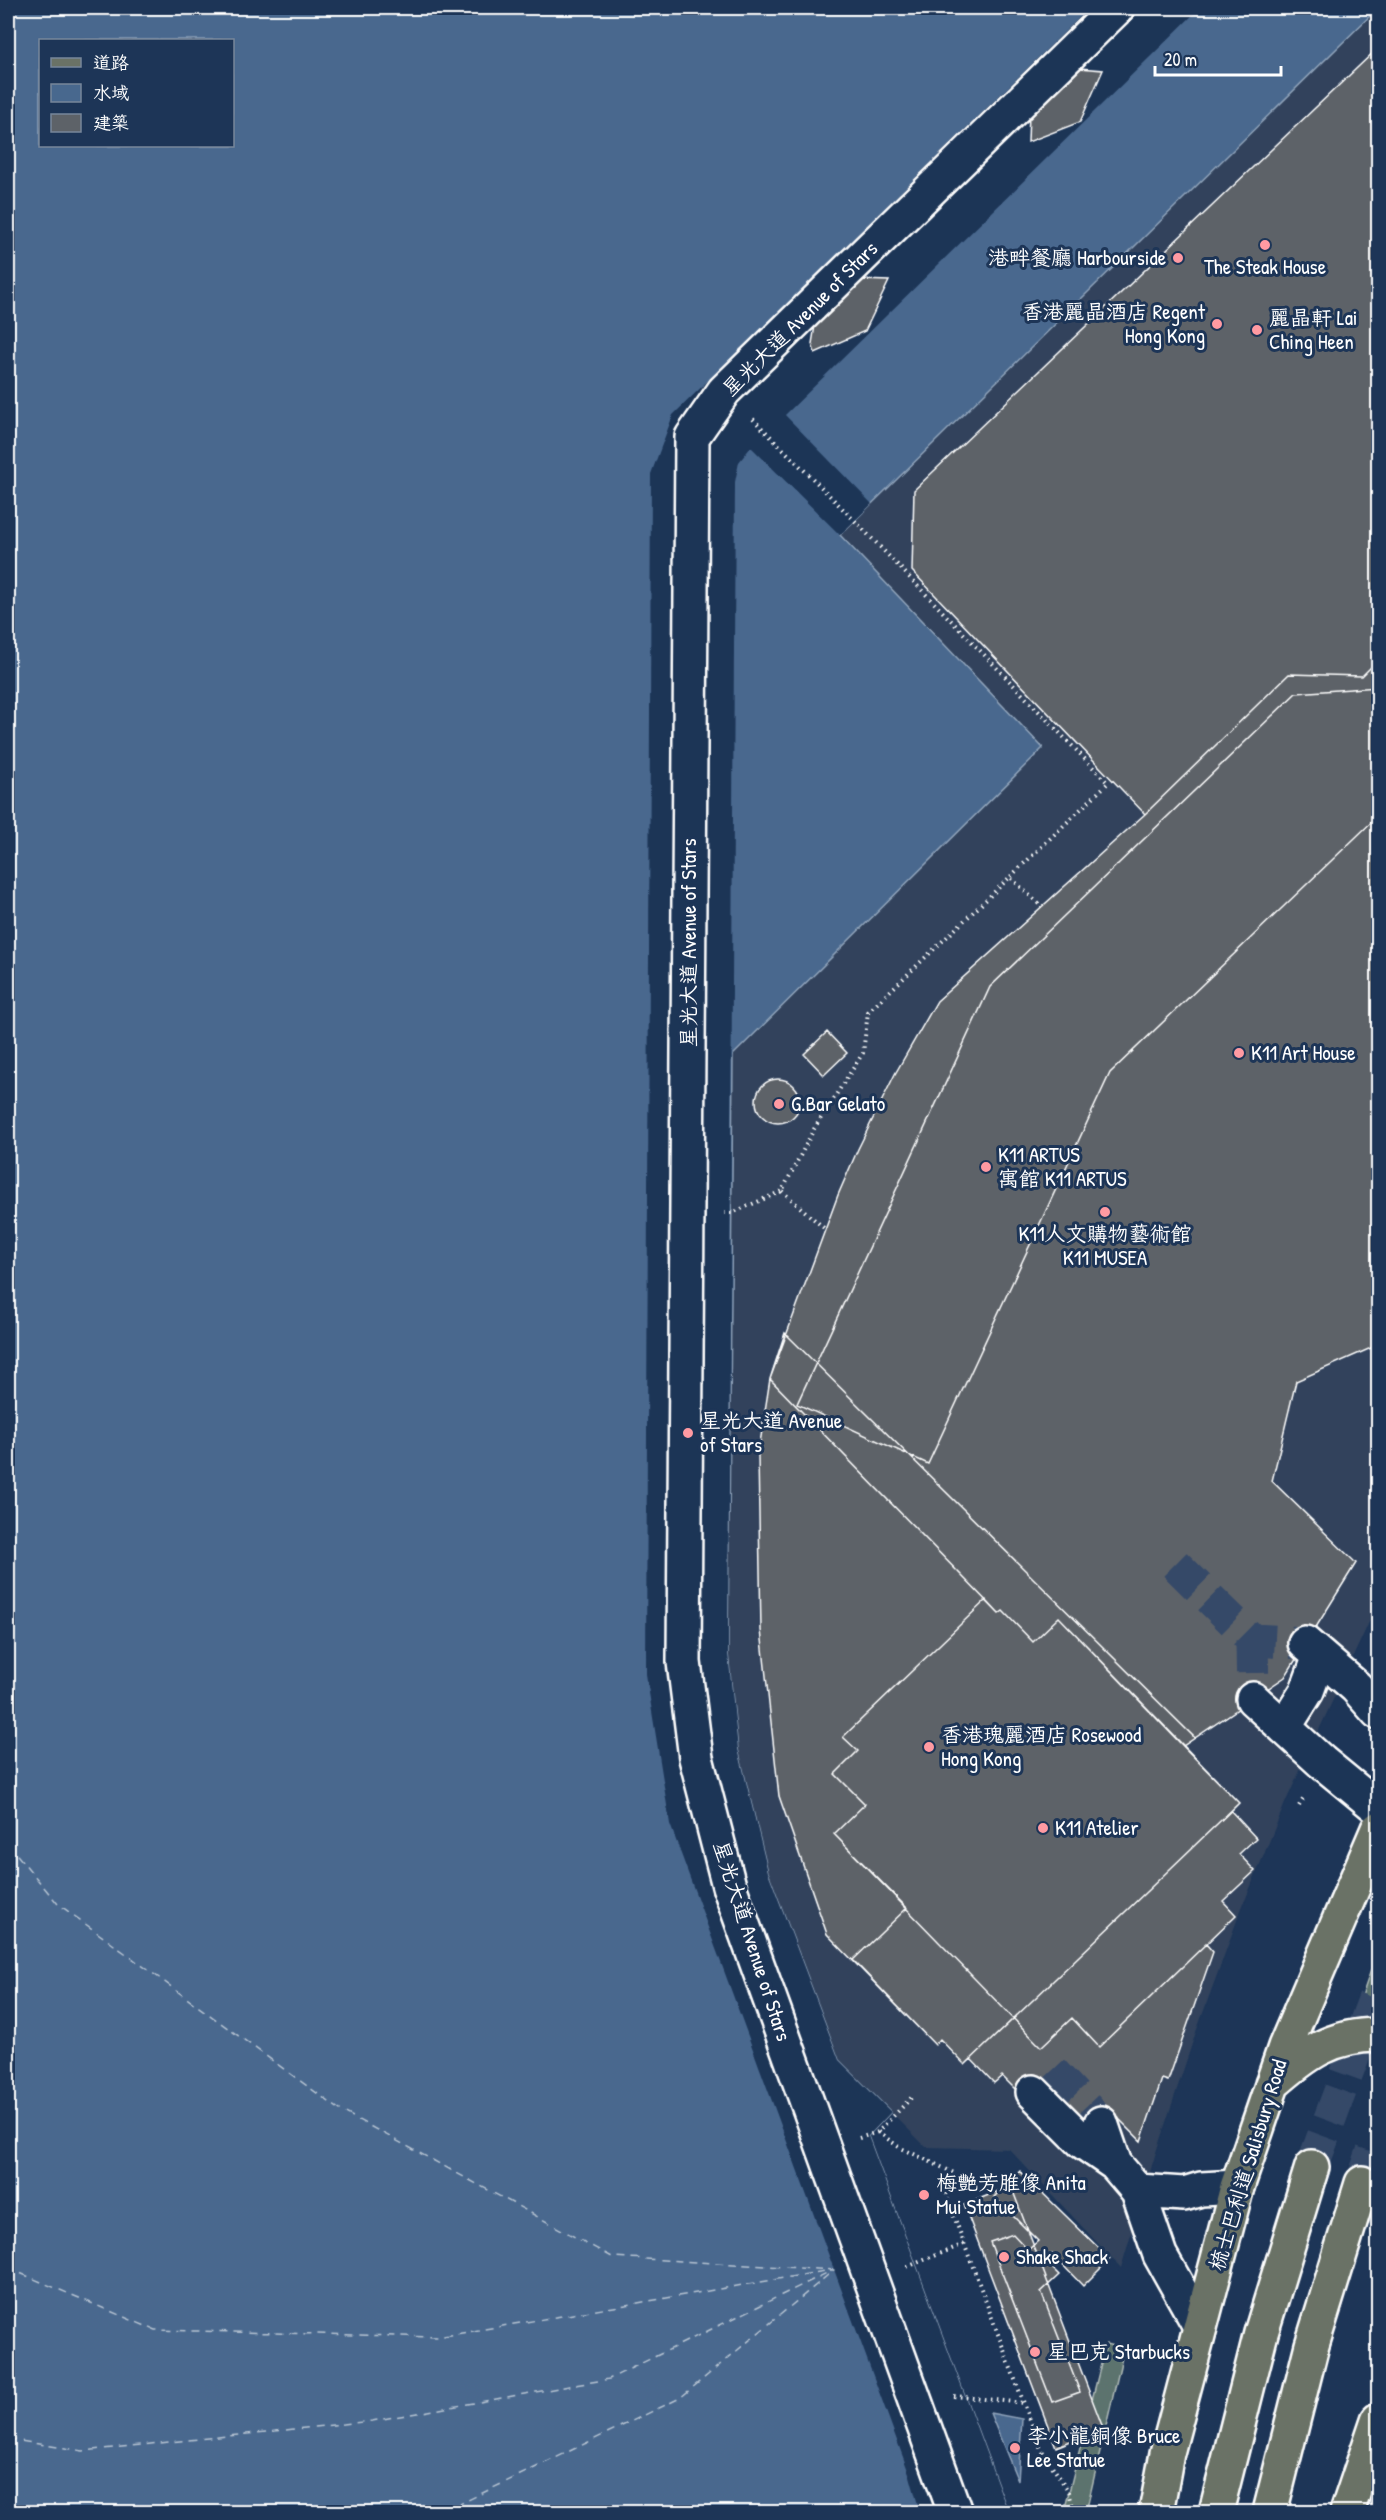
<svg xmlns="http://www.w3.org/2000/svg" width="1386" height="2520" font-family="'Patrick Hand','LXGW WenKai TC',sans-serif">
<rect width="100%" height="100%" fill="#1d3557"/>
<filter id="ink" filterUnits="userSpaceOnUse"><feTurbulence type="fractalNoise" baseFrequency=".0167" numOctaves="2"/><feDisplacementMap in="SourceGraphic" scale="12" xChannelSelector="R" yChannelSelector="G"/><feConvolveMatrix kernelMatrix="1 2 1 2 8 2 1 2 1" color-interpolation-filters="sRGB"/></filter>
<g filter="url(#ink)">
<path fill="#30425c" d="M 1378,8 L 1378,1603 L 1286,1801 L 1239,1915 L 1196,2032 L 1157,2149 L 1121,2268 L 1009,2149 L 926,2147 L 839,2060 L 768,1872 L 738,1749 L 728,1653 L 733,1055 L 1043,748 L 840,535 Z"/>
<path fill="#5c736e" stroke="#aeb9b6" stroke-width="1.5" d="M 1378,1950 L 1378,2003 L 1363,2003 L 1361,1999 Z
M 1106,2344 L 1124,2349 L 1086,2512 L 1064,2512 Z"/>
<path fill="#48688e" stroke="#91a4bb" stroke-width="1.5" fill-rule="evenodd" d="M 8,8 L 1378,8 L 840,535 L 1043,748 L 733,1055 L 728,1653 L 738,1749 L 768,1872 L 839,2060 L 891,2112 L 868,2136 L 1008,2512 L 8,2512 ZM 40,40 L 232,40 L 232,146 L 40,146 Z
M 990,2413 L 1022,2419 L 1018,2481 Z"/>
<path fill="#1d3557" d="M 1089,8 L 1200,8 L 785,415 L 872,504 L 840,535 L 751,447 L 739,462 L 735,482 L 728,1653 L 738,1749 L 768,1872 L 839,2060 L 891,2112 L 868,2136 L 1008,2512 L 920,2512 L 910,2476 L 670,1824 L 646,1674 L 651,474 L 673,415 Z"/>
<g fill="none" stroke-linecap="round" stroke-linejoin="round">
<path stroke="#b6c3d2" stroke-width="1.5" stroke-dasharray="8 6" stroke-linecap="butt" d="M 8,1844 L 58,1904 L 340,2110 L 612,2257 L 834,2270 L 680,2398 L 443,2512
M 8,2268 L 155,2330 L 438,2337 L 831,2270
M 8,2439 L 83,2451 L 372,2421 L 609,2379 L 831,2271"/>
</g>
<path fill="#5d6268" stroke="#fff" stroke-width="1.5" d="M 1378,48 L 1378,660 L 1362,676 L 1289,674 L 1145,814 L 912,571 L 914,490 Z
M 1079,68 L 1103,70 L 1080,122 L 1028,142 L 1029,113 Z
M 859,280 L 889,281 L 865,331 L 815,353 L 812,344 L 817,313 Z
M 1378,660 L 1378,1345 L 1296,1381 L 1272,1481 L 1356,1563 L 1285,1677 L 1183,1746 L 1059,1617 L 1033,1642 L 1003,1611 L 999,1614 L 770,1379 L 838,1195 L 858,1149 L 895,1074 L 937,1001 L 1145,814 L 1289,674 L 1362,676 Z
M 1378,687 L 1378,816 L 1110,1073 L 928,1464 L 797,1404 L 990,987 L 1296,693 Z
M 827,1032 L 847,1053 L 824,1075 L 804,1054 Z
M756 1101a22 22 0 1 1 44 0a22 22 0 1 1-44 0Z
M 785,1333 L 1195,1738 L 1183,1746 L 1239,1803 L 965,2065 L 940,2039 L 935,2045 L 827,1934 L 779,1796 L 761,1630 L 758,1456 L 770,1379 Z
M 986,1600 L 999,1614 L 1003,1611 L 1033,1642 L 1059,1617 L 1239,1803 L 1231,1811 L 1256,1838 L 1239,1854 L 1255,1871 L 1223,1901 L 1236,1915 L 1099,2047 L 1072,2018 L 1041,2047 L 834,1834 L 865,1804 L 835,1774 L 858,1751 L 843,1737 Z
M 986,1600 L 999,1614 L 1003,1611 L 1033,1642 L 1059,1617 L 1239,1803 L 1231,1811 L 1256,1838 L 1239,1854 L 1255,1871 L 1223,1901 L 1236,1915 L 1206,1944 L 1213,1952 L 1168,2081 L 1162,2079 L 1141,2141 L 1112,2112 L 1090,2133 L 1026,2100 L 1002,2076 L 994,2083 L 971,2059 L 965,2065 L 940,2039 L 935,2045 L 853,1960 L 907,1908 L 834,1834 L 865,1804 L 835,1774 L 858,1751 L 843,1737 Z
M 1020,2171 L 1110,2259 L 1083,2286 L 1052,2254 L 1045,2261 L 1059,2275 L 1041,2292 L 1080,2392 L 1052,2402 L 990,2242 L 1013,2234 L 1028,2250 L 1038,2241 L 994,2197 Z
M 1011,2186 L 1103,2428 L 1056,2447 L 964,2205 Z"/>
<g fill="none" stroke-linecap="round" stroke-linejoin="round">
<path stroke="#344968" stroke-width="33" stroke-dasharray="33 16" stroke-linecap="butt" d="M 1175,1564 L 1252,1640 L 1305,1643
M 1252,1640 L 1253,1699
M 1052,2071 L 1101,2123"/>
<path stroke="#344968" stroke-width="33" stroke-dasharray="33 16" stroke-linecap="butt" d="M 1312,2167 L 1378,1989
M 1362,2183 L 1378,2137"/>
<defs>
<path id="minor" d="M 1305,1643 L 1356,1687 L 1378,1712
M 1253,1699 L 1322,1762 L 1378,1808
M 1285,1726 L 1307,1691 L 1320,1656
M 1033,2092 L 1083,2142 L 1115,2164 L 1138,2191 L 1160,2255 L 1200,2326
M 1101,2123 L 1115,2164
M 1138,2191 L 1184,2194 L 1201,2189 L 1237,2187
M 955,2512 L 729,1886 L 696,1758 L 684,1662 L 692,437 L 724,391 L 1117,8"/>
<path id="major" d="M 1272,2084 C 1306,2054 1331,2035 1378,2035
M 1156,2512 L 1167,2453 L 1237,2187 L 1285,2047 L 1378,1829
M 1216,2512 L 1261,2333 L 1312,2167
M 1270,2512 L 1312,2345 L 1362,2183
M 1347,2512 L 1378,2420"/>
</defs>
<use href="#minor" stroke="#fff" stroke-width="38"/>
<use href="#major" stroke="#fff" stroke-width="38"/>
<path stroke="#fff" stroke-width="4" stroke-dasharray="1.5 4.5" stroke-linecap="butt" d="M 753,419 L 855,521 L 1108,783 L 1010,877
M 782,1191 L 825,1229
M 724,1213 L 732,1213 L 782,1191 L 814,1129 L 863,1053 L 868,1012 L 1010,877 L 1042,907
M 1376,1645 L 1378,1640
M 1299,1806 L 1304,1798
M 878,2132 L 899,2147 L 954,2173 L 946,2195 L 1041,2449 L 1069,2492 L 1073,2507 L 1072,2512
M 859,2138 L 878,2132 L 912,2097
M 907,2267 L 964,2244
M 954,2396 L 1024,2403"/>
<use href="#minor" stroke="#1d3557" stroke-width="33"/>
<use href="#major" stroke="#6a7266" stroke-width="33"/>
</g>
</g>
<g fill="#ff9aa2" stroke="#1d3557" stroke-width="2">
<circle cx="1265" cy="245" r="6"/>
<circle cx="1178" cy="258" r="6"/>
<circle cx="1217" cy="324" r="6"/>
<circle cx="1257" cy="330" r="6"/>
<circle cx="1239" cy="1053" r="6"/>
<circle cx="779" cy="1104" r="6"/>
<circle cx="986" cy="1167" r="6"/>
<circle cx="1105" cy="1212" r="6"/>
<circle cx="688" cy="1433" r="6"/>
<circle cx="929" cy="1747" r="6"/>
<circle cx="1043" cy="1828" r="6"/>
<circle cx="924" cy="2195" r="6"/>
<circle cx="1004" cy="2257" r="6"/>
<circle cx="1035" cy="2352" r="6"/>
<circle cx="1015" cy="2448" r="6"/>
</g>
<g text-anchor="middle" stroke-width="6" stroke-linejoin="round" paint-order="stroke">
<g font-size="21" fill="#fff" stroke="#1d3557" text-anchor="start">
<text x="1166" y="265" text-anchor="end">港畔餐廳 Harbourside</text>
<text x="1265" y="274" text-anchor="middle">The Steak House</text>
<text x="1205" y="319" text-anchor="end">香港麗晶酒店 Regent<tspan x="1205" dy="24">Hong Kong</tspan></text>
<text x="1269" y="325">麗晶軒 Lai<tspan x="1269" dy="24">Ching Heen</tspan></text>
<text x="1251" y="1060">K11 Art House</text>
<text x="791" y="1111">G.Bar Gelato</text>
<text x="998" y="1162">K11 ARTUS<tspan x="998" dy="24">寓館 K11 ARTUS</tspan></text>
<text x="1105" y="1241" text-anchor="middle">K11人文購物藝術館<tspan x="1105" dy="24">K11 MUSEA</tspan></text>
<text x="700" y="1428">星光大道 Avenue<tspan x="700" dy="24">of Stars</tspan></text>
<text x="941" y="1742">香港瑰麗酒店 Rosewood<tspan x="941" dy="24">Hong Kong</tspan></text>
<text x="1055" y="1835">K11 Atelier</text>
<text x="936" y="2190">梅艷芳脽像 Anita<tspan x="936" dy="24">Mui Statue</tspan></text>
<text x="1016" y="2264">Shake Shack</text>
<text x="1047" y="2359">星巴克 Starbucks</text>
<text x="1027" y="2443">李小龍銅像 Bruce<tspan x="1027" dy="24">Lee Statue</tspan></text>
</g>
<g font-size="21" fill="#fff" stroke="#1d3557">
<text transform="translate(800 319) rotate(-45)" y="7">星光大道 Avenue of Stars</text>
<text transform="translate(689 943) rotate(-90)" y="7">星光大道 Avenue of Stars</text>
<text transform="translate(752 1941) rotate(72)" y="7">星光大道 Avenue of Stars</text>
<text transform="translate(1248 2165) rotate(-73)" y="7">梳士巴利道 Salisbury Road</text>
</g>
</g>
<rect width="1386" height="2520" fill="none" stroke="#1d3557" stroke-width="30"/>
<rect x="15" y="15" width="1356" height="2490" fill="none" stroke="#fff" stroke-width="2" filter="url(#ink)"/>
<rect x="39" y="39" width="195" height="108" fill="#1d3557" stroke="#77869a" stroke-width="1.5"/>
<rect x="51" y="58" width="30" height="9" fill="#6a7266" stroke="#77869a" stroke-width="1.5"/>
<text x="93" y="69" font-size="18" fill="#ffffff">道路</text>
<rect x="51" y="84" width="30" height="18" fill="#48688e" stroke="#77869a" stroke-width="1.5"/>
<text x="93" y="99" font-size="18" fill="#ffffff">水域</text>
<rect x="51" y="114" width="30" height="18" fill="#5d6268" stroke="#77869a" stroke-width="1.5"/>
<text x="93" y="129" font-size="18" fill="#ffffff">建築</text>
<path d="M1155 66v9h126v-9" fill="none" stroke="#ffffff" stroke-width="3"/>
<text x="1164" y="66" font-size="18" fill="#ffffff" stroke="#1d3557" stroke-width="4.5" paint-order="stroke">20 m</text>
</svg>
